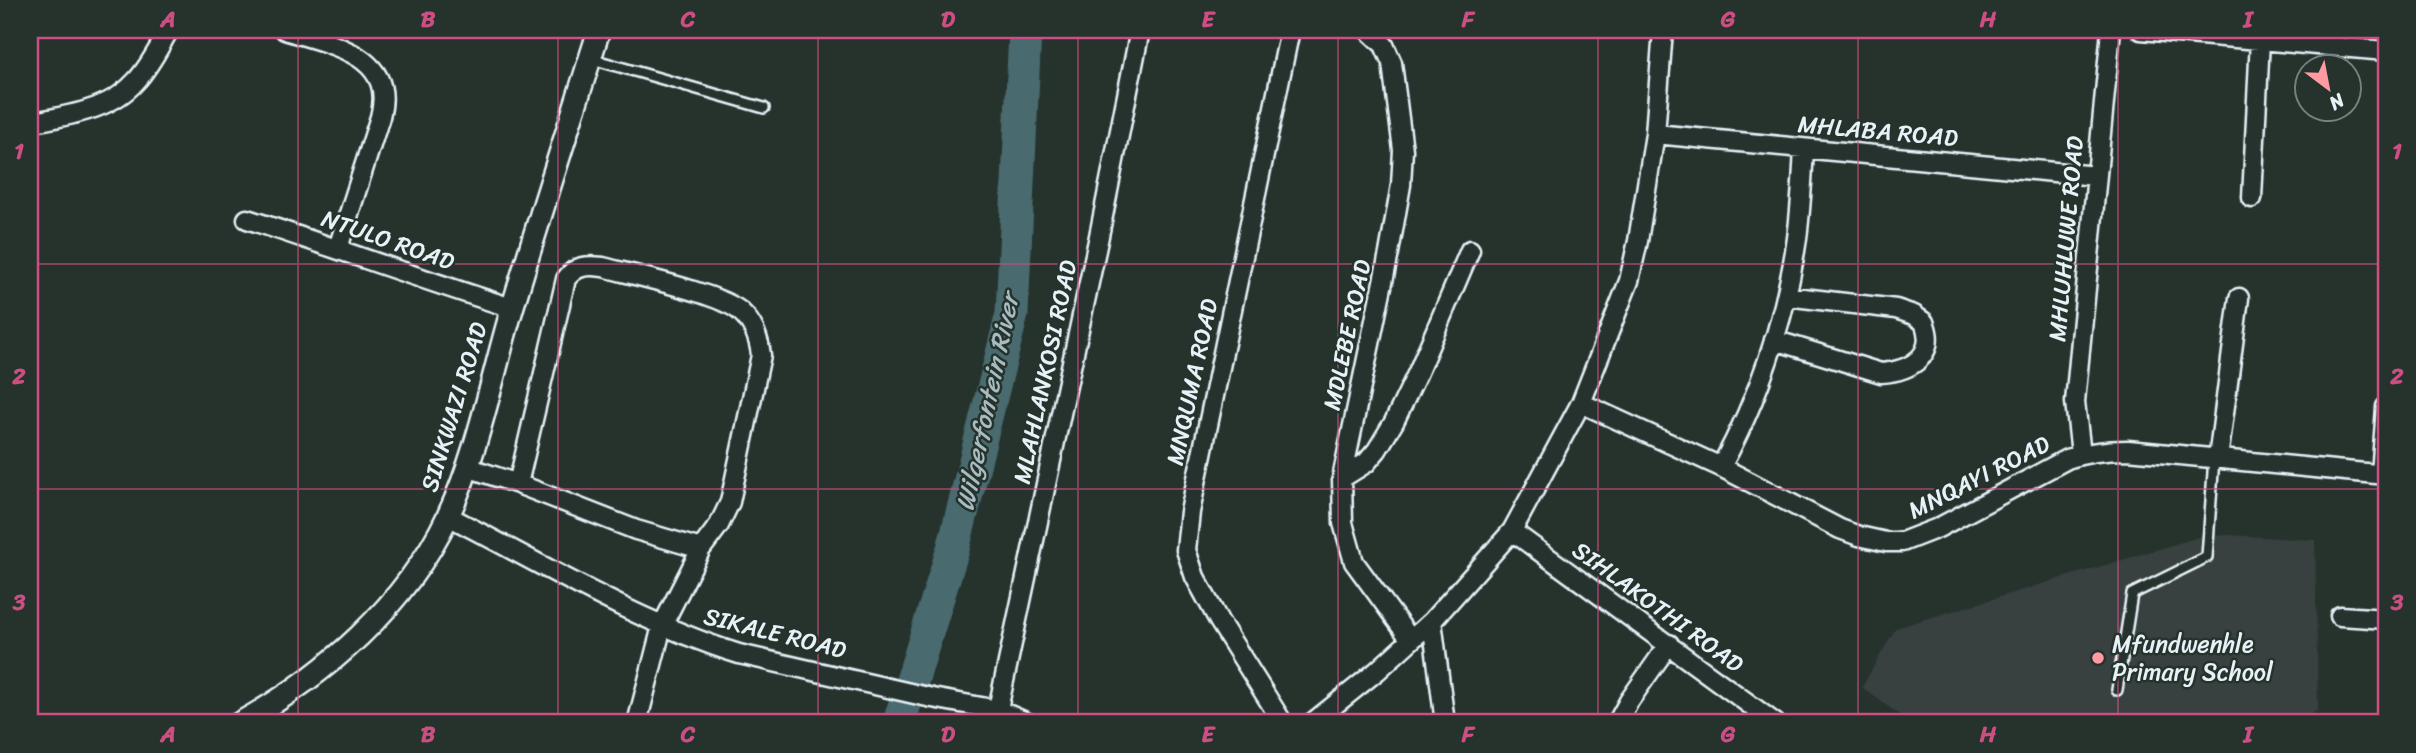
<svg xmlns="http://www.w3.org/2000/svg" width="2416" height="753" font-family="Sriracha,sans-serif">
<rect width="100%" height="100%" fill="#26332d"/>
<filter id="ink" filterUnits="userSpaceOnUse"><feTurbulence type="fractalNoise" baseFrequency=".0143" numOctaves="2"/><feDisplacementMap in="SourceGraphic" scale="14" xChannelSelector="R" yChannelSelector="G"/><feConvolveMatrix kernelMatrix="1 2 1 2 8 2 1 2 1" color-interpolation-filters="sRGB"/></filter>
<g filter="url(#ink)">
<path fill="#394140" d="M 2209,534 L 2315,540 L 2318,710 L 2296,723 L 1910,723 L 1862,687 L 1896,628 Z"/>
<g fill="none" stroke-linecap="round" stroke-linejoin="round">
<path stroke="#486a6e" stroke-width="33" d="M 899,723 L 953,549 L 1012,314 L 1025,30"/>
<defs>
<path id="service" d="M 592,59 L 764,108
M 2117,690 L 2132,594 L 2207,557 L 2214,458"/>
<path id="minor" d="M 285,30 C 330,45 397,54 380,117 L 338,248
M 1368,30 L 1384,45 L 1392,63 L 1403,150 L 1401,185 L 1389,253 L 1342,478 L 1343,523 L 1354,562 L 1411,640
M 2141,30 L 2386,51
M 30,123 C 67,115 110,111 136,81 C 150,66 159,47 169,30
M 1655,134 L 2096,176
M 2252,198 L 2260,40
M 247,219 C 336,248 423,280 512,308
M 1774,340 L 1881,373 C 1911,371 1938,355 1924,322 L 1914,315 L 1896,309 L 1786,296
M 1581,403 L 1721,467 L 1840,529 L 1859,536 L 1886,542 L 1902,542 L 1938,528 L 2067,459 C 2087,452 2107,450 2128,450 L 2386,475
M 2081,454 L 2075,402 L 2111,30
M 2218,459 L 2239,298
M 467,467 L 518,484 L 566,279 C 576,265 587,265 603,267 C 633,275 722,294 741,312 C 754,324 759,338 761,355 L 730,502 L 719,525 L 701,549 L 662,626 L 637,723
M 1721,467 C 1759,397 1784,323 1796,245 C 1801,213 1802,181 1804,149
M 2381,475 L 2386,407
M 1342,478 L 1366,463 L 1377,450 L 1394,422 L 1418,372 L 1470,250
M 518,484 L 636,530 L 701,549
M 448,516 C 542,564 637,622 739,654 L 932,698 L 998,710 L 1028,723
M 1512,531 L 1775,723
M 2340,616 L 2386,619
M 1432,621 L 1445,723
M 995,723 L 1099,236 L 1140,30
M 1283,723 L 1219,621 L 1195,577 L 1186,550 L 1190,512 L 1290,30
M 1312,723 L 1377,671 L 1432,621 L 1512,531 L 1581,403 L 1629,281 L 1638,241 L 1655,134 L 1663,30
M 1617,723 L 1629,701 L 1669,644"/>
<path id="tertiary" d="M 240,723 C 326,675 405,606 448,516 C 478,452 492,377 512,309 C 540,215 570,123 599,30"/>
</defs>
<use href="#service" stroke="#e8f1f8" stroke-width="14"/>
<use href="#minor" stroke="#e8f1f8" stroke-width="23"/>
<use href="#tertiary" stroke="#e8f1f8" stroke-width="26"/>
<use href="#service" stroke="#26332d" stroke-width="9"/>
<use href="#minor" stroke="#26332d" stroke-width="18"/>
<use href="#tertiary" stroke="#26332d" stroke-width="21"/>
</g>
</g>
<path fill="none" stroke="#cc4e82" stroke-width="2" stroke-opacity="0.55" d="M 298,30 L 298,723M 558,30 L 558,723M 818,30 L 818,723M 1078,30 L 1078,723M 1338,30 L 1338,723M 1598,30 L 1598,723M 1858,30 L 1858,723M 2118,30 L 2118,723M 30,264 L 2386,264M 30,489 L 2386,489"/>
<circle fill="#ff9aa2" stroke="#26332d" stroke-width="2.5" cx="2098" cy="658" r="7"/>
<g text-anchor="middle" stroke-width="5" stroke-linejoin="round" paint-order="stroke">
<g font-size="24" fill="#e8f1f8" stroke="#26332d">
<text transform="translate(1878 131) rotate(5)" y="8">MHLABA ROAD</text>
<text transform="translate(2066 239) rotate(-85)" y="8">MHLUHLUWE ROAD</text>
<text transform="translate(388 240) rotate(19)" y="8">NTULO ROAD</text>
<text transform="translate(1347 335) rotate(-78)" y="8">MDLEBE ROAD</text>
<text transform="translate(1045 372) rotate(-78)" y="8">MLAHLANKOSI ROAD</text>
<text transform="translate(1192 382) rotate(-78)" y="8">MNQUMA ROAD</text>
<text transform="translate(454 407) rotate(-73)" y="8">SINKWAZI ROAD</text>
<text transform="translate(1979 477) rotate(-27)" y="8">MNQAYI ROAD</text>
<text transform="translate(1658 607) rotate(36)" y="8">SIHLAKOTHI ROAD</text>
<text transform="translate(775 633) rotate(14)" y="8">SIKALE ROAD</text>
</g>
<g font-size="24" fill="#e8f1f8" stroke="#26332d" text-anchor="start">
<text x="2112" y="652">Mfundwenhle<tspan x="2112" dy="28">Primary School</tspan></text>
</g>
<g font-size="26" font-style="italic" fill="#a8bbc1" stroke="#26332d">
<text transform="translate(987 402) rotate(-78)" y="9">Wilgerfontein River</text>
</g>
</g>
<rect width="2416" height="753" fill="none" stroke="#26332d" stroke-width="77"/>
<g transform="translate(2328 88) rotate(148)"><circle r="33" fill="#26332d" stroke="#747f7e" stroke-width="2"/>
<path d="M0-5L12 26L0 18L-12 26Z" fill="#ff9aa2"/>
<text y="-10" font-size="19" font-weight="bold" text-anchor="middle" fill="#e8f1f8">N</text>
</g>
<rect x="38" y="38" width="2340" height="676" fill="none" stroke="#cc4e82" stroke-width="2.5"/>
<g font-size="23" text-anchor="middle" font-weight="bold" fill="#cc4e82">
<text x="168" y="27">A</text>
<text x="428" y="27">B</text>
<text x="688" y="27">C</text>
<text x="948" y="27">D</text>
<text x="1208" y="27">E</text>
<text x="1468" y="27">F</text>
<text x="1728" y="27">G</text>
<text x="1988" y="27">H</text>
<text x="2248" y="27">I</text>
<text x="19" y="159">1</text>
<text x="2397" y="159">1</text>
<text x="19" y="384">2</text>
<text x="2397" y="384">2</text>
<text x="19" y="610">3</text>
<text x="2397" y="610">3</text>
<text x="168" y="742">A</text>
<text x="428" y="742">B</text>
<text x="688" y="742">C</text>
<text x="948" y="742">D</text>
<text x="1208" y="742">E</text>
<text x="1468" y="742">F</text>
<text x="1728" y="742">G</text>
<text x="1988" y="742">H</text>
<text x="2248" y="742">I</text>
</g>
</svg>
